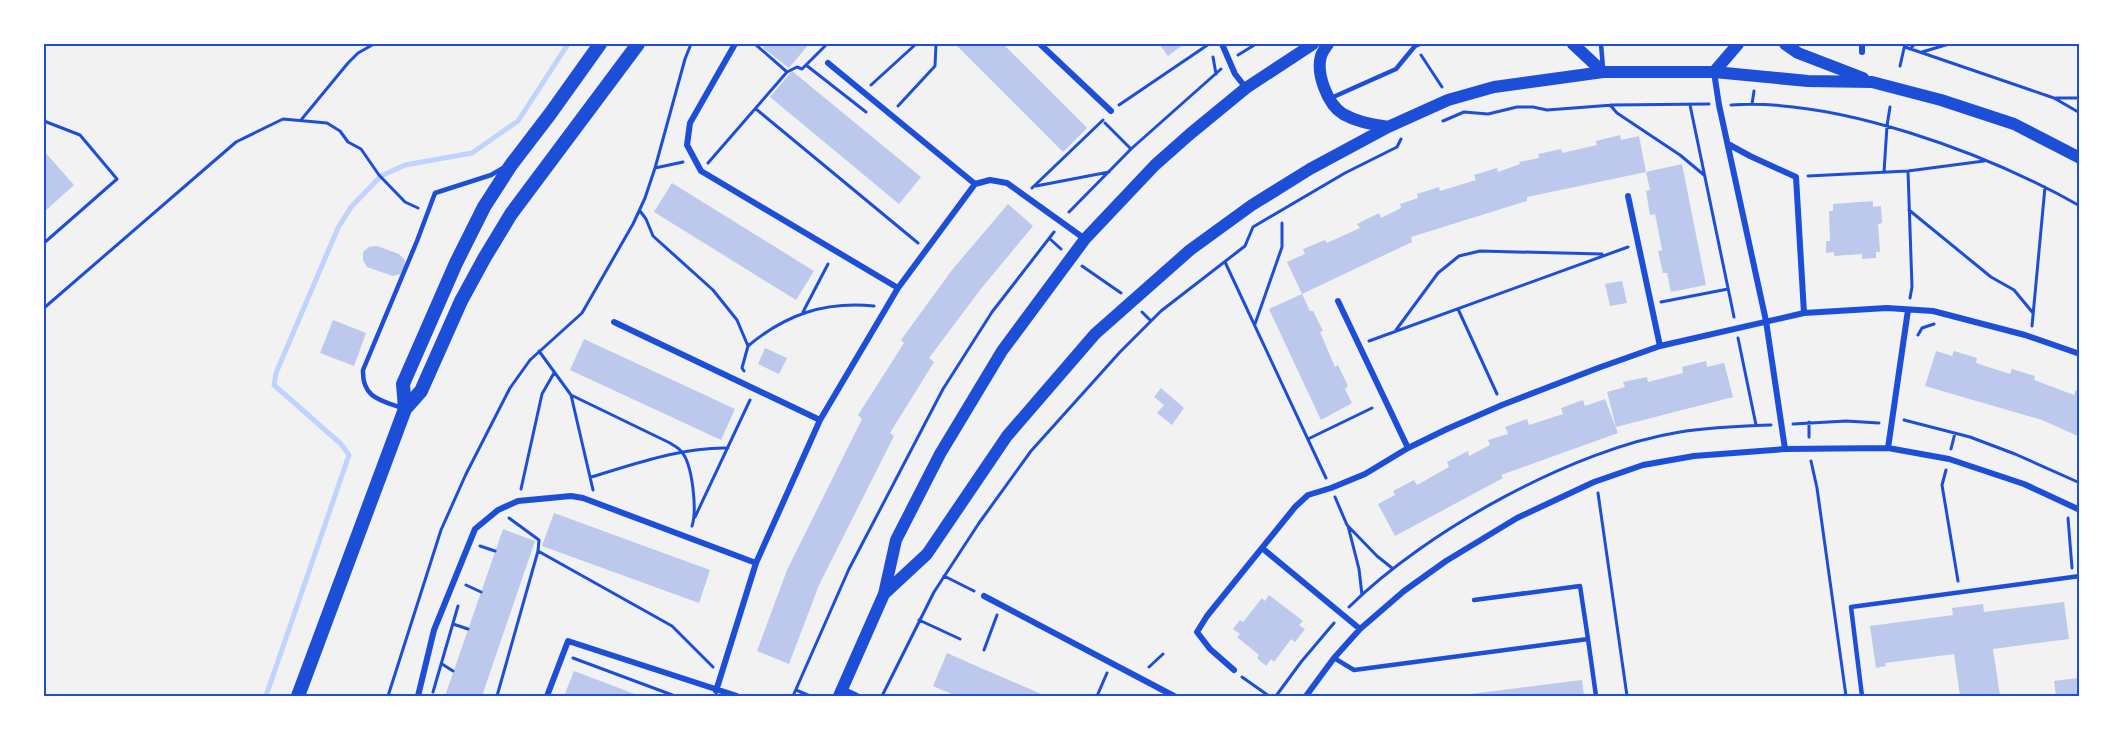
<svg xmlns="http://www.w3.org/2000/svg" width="2123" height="740" font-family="'Alegreya Sans',sans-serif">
<rect width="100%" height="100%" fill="#f2f2f2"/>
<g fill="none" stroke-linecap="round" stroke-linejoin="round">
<path stroke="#bfd3fe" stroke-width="5" d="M 266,696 L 349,455 L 341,444 L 274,385 L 276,373 L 338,228 L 351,207 L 381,176 L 405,165 L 472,153 L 518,121 L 568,44"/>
</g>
<path fill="#bdc9ec" d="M 766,44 L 809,44 L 789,68 L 763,48 Z
M 955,44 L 1003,44 L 1087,128 L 1063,152 Z
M 1159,44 L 1184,44 L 1168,56 Z
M 792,71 L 921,177 L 899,204 L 770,97 Z
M 1620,135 L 1621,140 L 1639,136 L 1646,172 L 1527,197 L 1527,201 L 1411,237 L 1412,242 L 1302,294 L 1287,262 L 1305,254 L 1303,249 L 1325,240 L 1327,243 L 1360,228 L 1357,224 L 1379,213 L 1381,218 L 1401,208 L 1400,204 L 1418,198 L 1417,194 L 1439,187 L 1440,191 L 1476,180 L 1474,175 L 1497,168 L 1498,172 L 1520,164 L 1519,162 L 1539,158 L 1538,154 L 1561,149 L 1562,153 L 1597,145 L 1596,141 Z
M 44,151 L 74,185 L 44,212 Z
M 1682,164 L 1706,285 L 1671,292 L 1667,273 L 1663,273 L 1658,251 L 1662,250 L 1655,214 L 1650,215 L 1646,191 L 1650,190 L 1646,172 Z
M 672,183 L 814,271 L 796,300 L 654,212 Z
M 1873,201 L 1873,207 L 1881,206 L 1882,223 L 1878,224 L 1880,252 L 1876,252 L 1876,258 L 1862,259 L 1862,254 L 1834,256 L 1834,252 L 1826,253 L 1826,241 L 1830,241 L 1829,211 L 1833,211 L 1833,204 Z
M 1008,204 L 1033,226 L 980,290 L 929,358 L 934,362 L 890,433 L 894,436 L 819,585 L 789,664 L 757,651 L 787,570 L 862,419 L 858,415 L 904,343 L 901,340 L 952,270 Z
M 377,246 L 399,254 L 405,260 L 404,268 L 400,274 L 393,276 L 367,267 L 363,260 L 363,252 L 369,247 Z
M 1622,281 L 1627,303 L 1610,306 L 1605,284 Z
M 1302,294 L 1310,311 L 1313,311 L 1323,331 L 1320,332 L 1335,367 L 1338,365 L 1348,386 L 1345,389 L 1352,403 L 1321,420 L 1269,309 Z
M 333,320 L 366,333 L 354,366 L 320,353 Z
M 584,339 L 735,409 L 721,440 L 570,370 Z
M 765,348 L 787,358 L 779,374 L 758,364 Z
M 1936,351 L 1952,356 L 1954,351 L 1977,358 L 1976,363 L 2010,374 L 2012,369 L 2035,376 L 2034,380 L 2074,395 L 2076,390 L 2080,392 L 2080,437 L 2042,420 L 1925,386 Z
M 1706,361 L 1707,367 L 1724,363 L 1733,397 L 1616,427 L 1607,392 L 1625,387 L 1623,382 L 1647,377 L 1648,382 L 1683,373 L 1682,367 Z
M 1161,388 L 1184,408 L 1172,425 L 1157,413 L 1164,405 L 1154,397 Z
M 1605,399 L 1618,433 L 1501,475 L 1503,478 L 1395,536 L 1378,504 L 1395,495 L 1393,491 L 1414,480 L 1417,485 L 1449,467 L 1447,462 L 1468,451 L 1469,456 L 1490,445 L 1488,440 L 1508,434 L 1505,427 L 1527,419 L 1529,425 L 1563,414 L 1561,408 L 1583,400 L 1585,406 Z
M 554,513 L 710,570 L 699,603 L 542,546 Z
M 503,529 L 535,541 L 482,696 L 445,696 Z
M 1269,595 L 1303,621 L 1299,625 L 1305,629 L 1295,642 L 1291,639 L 1274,662 L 1271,659 L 1266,666 L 1257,658 L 1259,655 L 1237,637 L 1240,634 L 1233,629 L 1240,620 L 1243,622 L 1262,598 L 1265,601 Z
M 2064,602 L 2069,639 L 1993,649 L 2000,696 L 1960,696 L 1954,654 L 1885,663 L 1886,666 L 1876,668 L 1870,626 L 1953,615 L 1952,608 L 1983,604 L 1984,612 Z
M 947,653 L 974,665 L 1046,696 L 956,696 L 933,686 Z
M 574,671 L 640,696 L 564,696 Z
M 2078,678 L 2080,694 L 2056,696 L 2054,681 Z
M 1582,680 L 1584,696 L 1462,696 L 1462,695 Z"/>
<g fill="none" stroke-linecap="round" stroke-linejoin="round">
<path stroke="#1d4ed8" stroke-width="3" d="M 1905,47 L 2054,98 L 2080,113
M 1910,49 L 1915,44
M 1922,52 L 1949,44
M 1238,55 L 1256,44
M 1421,55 L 1442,87
M 1213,57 L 1216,74
M 806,65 L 866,112
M 1900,66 L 1905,44
M 787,72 L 797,67 L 802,69 L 827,44
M 871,85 L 916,44
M 2056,98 L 2080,98
M 1752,104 L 1754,91
M 1119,105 L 1209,44
M 1610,105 L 1617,113 L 1680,155 L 1704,175
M 1690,105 L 1734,317
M 1731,105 C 1838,98 1986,153 2080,206
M 898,106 L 935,66 L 936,44
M 756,109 L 918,243
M 301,120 L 348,63 L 358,53 L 374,44
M 44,121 L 80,135 L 117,179 L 44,243
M 1443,121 L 1464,112 L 1488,114 L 1517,107 L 1533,107 L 1547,110 L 1613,105 L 1709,104
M 1105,123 L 1131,149
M 708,163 L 787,72 L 755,44
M 655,168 L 683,162
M 1908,171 L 1912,287 L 1910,298
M 1884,172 L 1887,126 L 1890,107
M 1808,176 L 1908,171 L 1984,161
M 1036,186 L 1109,172
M 1032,188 L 1103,120
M 1909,210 L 1991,277 L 2014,290 L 2033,313
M 640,211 L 646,219 L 653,236 L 713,290 L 737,320 L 748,346 L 742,368 L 744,371
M 1069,212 L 1131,149 L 1221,69
M 1050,239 L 1061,249
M 1225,262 L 1326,478
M 1082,266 L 1121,293
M 1661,302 L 1728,289
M 44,308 L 236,142 L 283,119 L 327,123 L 340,131 L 348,142 L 361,149 L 379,175 L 405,202 L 418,208
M 1458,309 L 1497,394
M 803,312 L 828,264
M 1142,312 L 1151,321
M 1255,324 L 1282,247 L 1282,223
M 2032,326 L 2045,187
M 1396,330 L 1438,273 L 1459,256 L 1480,251 L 1602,254
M 1918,335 L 1922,328 L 1934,324
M 1738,338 L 1756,425
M 1369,341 L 1628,247
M 748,346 C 785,315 824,301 874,306
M 539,351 L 571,395 L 593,490
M 571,395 L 670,443 C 673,445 679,448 681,451 C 693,464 697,511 692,526
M 1904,420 L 1970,437 L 2015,454 L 2080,483
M 1809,422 L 1809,437
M 1793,424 L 1846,421 L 1879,423
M 1308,439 L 1372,408
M 1951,449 L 1955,433
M 1811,461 L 1817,488 L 1846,696
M 1946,470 L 1942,485 L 1958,581
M 591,477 C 635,464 681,447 728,448
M 521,489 L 542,394 L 554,373
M 1598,493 L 1627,696
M 1335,497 L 1347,525 L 1377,556 L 1392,568
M 695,517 L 750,400
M 2068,518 L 2072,568
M 1348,526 L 1359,569 L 1362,595
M 480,546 L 495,551
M 538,551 L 672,626 L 713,667
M 944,576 L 974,591
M 466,585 L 481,592
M 1349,607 C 1426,531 1573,449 1680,432 C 1710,427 1741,426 1771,425
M 919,620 L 960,639
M 453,624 L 468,629
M 984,650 L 997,615
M 573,658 L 675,696
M 442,664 L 453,671
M 1149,667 L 1163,654
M 1242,677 L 1269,696
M 796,690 L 810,696
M 433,692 L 458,606
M 388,696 L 441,530 L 466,474 L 510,388 L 530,360 L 582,313 L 633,224 L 645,198 L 655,168 L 685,59 L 691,44
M 497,696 L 538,551 L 539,540 L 509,518
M 793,696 L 849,569 L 943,389 L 992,312 L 1054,232
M 882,696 L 934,592 L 979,523 L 1031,451 L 1120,352 L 1161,311 L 1245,246 L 1253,227 L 1345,173 L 1397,147 L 1401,139
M 1097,696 L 1107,673
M 1276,696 L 1301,662 L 1334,623"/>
<path stroke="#1d4ed8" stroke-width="4.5" d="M 1601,44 L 1603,68
M 1331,98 L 1396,69 L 1415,46 L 1420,44
M 402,408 C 379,400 362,397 363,370 L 417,241 L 435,193 L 491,175 L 503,168
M 1588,639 L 1596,696
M 1334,658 L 1354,670 L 1588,639 L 1580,586 L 1474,600
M 1862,696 L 1851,607 L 2080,576"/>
<path stroke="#1d4ed8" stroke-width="6" d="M 735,44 L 690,123 L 687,145 L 701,171 L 898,288
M 1040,44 L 1111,111
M 1222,44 L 1235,74 L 1246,88
M 1862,52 L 1862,44
M 828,63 L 975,184
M 1714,72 L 1719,105 L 1766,321 L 1785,449
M 1728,144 L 1750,156 L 1796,177 L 1804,313
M 1628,196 L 1660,346
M 1338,301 L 1408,448
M 614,322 L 820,420
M 1888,448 L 1908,310
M 1262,548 L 1360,629
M 984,596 L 1174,696
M 1234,670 L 1210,649 L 1197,632 L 1207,616 L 1295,507 L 1308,495 L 1331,488 L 1365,474 L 1408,448 L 1447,429 L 1502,405 L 1598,368 L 1660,346 L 1804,313 L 1887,308 L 1933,311 L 2025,335 L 2080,354
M 842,689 L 857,696
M 716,691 L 756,563 L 820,420 L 898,288 L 975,184 L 990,180 L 1007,183 L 1085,239
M 418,696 L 434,630 L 475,529 L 498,510 L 518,501 L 571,496 L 583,498 L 756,563
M 547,696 L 568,641 L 737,696
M 1306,696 L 1334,658 L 1360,629 L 1404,591 L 1446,561 L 1517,518 L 1594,482 L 1643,465 L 1694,456 L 1785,449 L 1888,448 L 1949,459 L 2024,484 L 2080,510"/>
<path stroke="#1d4ed8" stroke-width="12" d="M 1328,44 C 1326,47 1322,52 1321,56 C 1316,73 1327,104 1343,114 C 1357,122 1372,124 1388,127
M 1573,44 L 1603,72
M 1785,44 L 1798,53 L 1863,78
M 1714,72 L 1738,44
M 884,594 L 896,540 L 940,454 L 1002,351 L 1085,239 L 1155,165 L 1190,134 L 1246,88 L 1313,44
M 839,696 L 884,594 L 927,554 L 1007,436 L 1095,334 L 1190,250 L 1252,205 L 1310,169 L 1388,127 L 1448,100 L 1494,87 L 1603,72 L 1714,72 L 1808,81 L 1872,82 L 1941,100 L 2014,124 L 2080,158"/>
<path stroke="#1d4ed8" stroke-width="14" d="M 405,409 L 403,384 L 456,263 L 484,207 L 511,165 L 550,114 L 600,44
M 298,696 L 405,409 L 421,391 L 461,301 L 485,257 L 511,214 L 638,44"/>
</g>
<rect width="2123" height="740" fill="none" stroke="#ffffff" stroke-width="90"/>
<rect x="45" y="45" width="2033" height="650" fill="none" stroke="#1d4ed8" stroke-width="2"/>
</svg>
